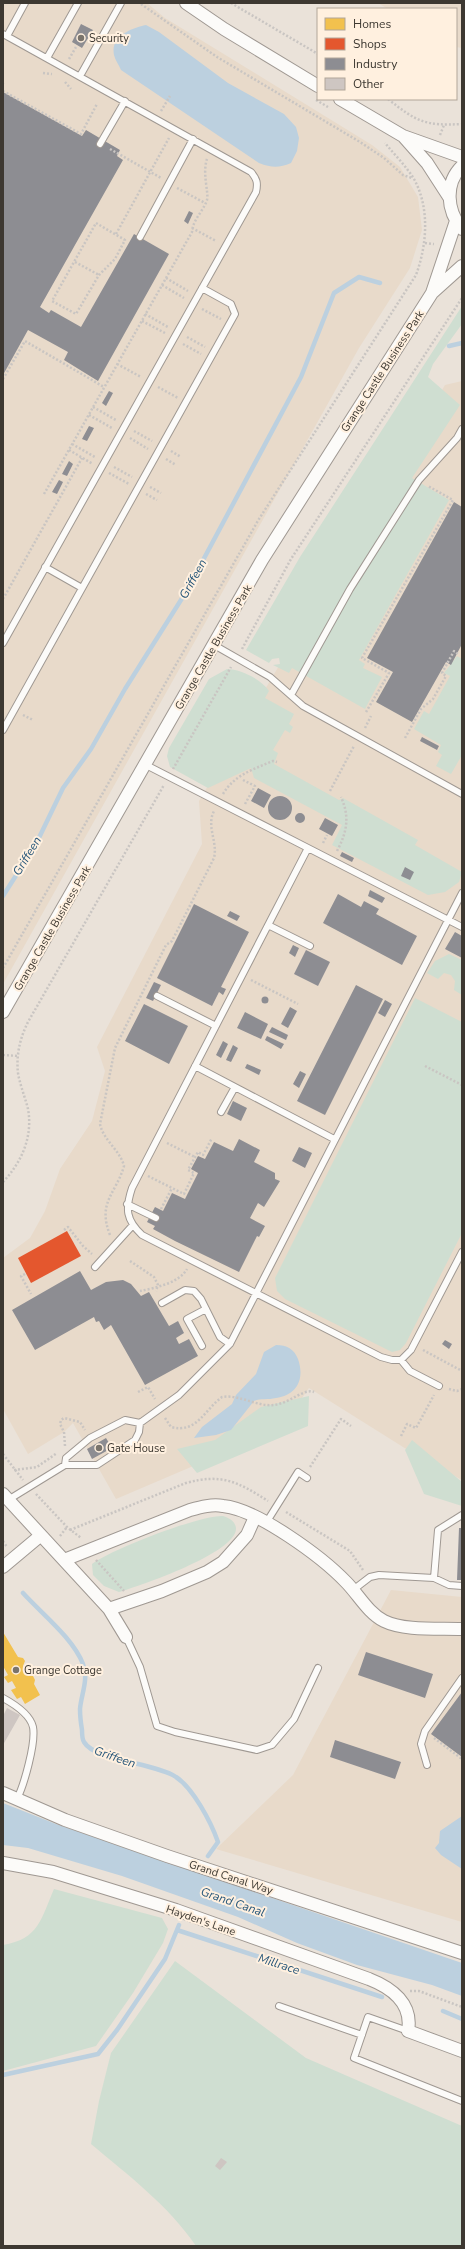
<svg xmlns="http://www.w3.org/2000/svg" width="465" height="2249" font-family="'Nunito Sans',sans-serif">
<rect width="100%" height="100%" fill="#eae2d9"/>
<path fill="#e8daca" d="M 3,3 L 147,3 L 165,18 L 372,145 L 400,167 L 418,197 L 422,230 L 410,268 L 359,348 L 3,984 Z
M 378,3 L 462,3 L 462,48 L 456,47 L 456,9 L 388,9 Z
M 462,381 L 462,1480 L 411,1452 L 309,1388 L 290,1415 L 198,1464 L 116,1499 L 73,1423 L 64,1432 L 28,1454 L 3,1409 L 3,1258 L 30,1238 L 45,1211 L 60,1169 L 92,1121 L 105,1071 L 97,1047 L 202,844 L 199,801 L 445,385 Z
M 391,1590 L 462,1597 L 462,1922 L 216,1849 L 293,1775 Z"/>
<path fill="#cfded1" d="M 462,306 L 462,324 L 433,364 L 428,377 L 460,405 L 412,478 L 449,500 L 359,660 L 365,664 L 363,668 L 382,677 L 365,709 L 292,668 L 289,673 L 273,665 L 280,664 L 279,658 L 272,659 L 269,663 L 246,650 L 300,557 Z
M 457,656 L 462,659 L 462,755 L 451,774 L 436,766 L 442,755 L 438,752 L 441,745 L 414,729 L 424,711 L 429,714 L 450,676 L 444,673 Z
M 227,669 C 240,669 261,679 269,691 L 265,698 L 294,714 L 289,724 L 293,727 L 290,733 L 285,730 L 273,750 L 278,753 L 274,764 L 339,800 L 343,798 L 418,840 L 415,845 L 462,872 L 459,882 L 445,892 L 428,895 L 332,845 L 342,825 L 254,778 L 251,768 L 208,788 L 170,767 L 167,756 L 169,748 L 209,679 Z
M 449,954 L 462,960 L 462,995 L 454,990 L 455,981 L 451,975 L 444,973 L 438,979 L 427,973 L 435,961 Z
M 415,998 L 462,1022 L 462,1233 L 406,1343 L 400,1350 L 392,1352 L 285,1299 L 277,1291 L 275,1278 Z
M 309,1396 L 308,1426 L 197,1473 L 177,1449 L 215,1440 L 261,1407 Z
M 412,1440 L 462,1482 L 462,1506 L 424,1494 L 405,1450 Z
M 223,1516 C 229,1518 235,1521 236,1528 C 238,1552 140,1586 119,1592 L 104,1586 L 93,1575 L 92,1564 C 112,1549 200,1515 223,1516 Z
M 54,1889 L 162,1918 L 168,1929 L 163,1943 L 133,1993 L 96,2046 L 3,2071 L 3,1945 C 39,1939 41,1919 54,1889 Z
M 175,1961 L 306,2058 L 462,2126 L 462,2246 L 196,2246 C 169,2206 128,2175 91,2144 L 99,2101 L 111,2053 Z"/>
<path fill="#bcd0df" d="M 146,25 L 159,32 L 228,83 L 284,114 L 296,127 L 299,138 L 297,151 L 291,163 C 279,168 272,168 259,163 L 121,70 C 119,65 115,60 114,55 C 110,36 132,28 146,25 Z
M 276,1345 C 287,1345 294,1349 298,1359 C 305,1379 297,1395 276,1398 C 268,1400 261,1398 254,1401 L 231,1430 L 216,1435 L 194,1438 L 202,1427 L 232,1404 L 236,1395 L 256,1374 L 264,1352 Z
M 3,1803 L 56,1824 L 462,1963 L 462,1996 L 432,1985 L 357,1965 L 297,1943 L 238,1917 L 122,1876 L 28,1848 L 3,1845 Z
M 462,1816 L 462,1869 L 441,1855 L 435,1848 L 439,1843 L 440,1831 Z"/>
<path fill="#f2c14e" d="M 3,1632 L 18,1657 L 23,1658 L 25,1661 L 23,1666 L 28,1676 L 33,1676 L 35,1680 L 34,1684 L 40,1695 L 25,1704 L 21,1697 L 17,1699 L 11,1690 L 16,1688 L 12,1681 L 8,1683 L 4,1677 L 8,1675 L 3,1666 Z"/>
<path fill="#e4572e" d="M 67,1231 L 81,1256 L 31,1283 L 18,1258 Z"/>
<path fill="#8d8d92" d="M 81,24 L 93,30 L 82,48 L 72,42 Z
M 3,92 L 82,136 L 86,130 L 120,150 L 117,156 L 123,160 L 40,307 L 49,313 L 51,310 L 81,327 L 134,234 L 169,254 L 98,381 L 64,360 L 68,352 L 28,330 L 3,375 Z
M 189,211 L 193,213 L 188,224 L 184,221 Z
M 109,391 L 113,393 L 106,406 L 102,403 Z
M 89,426 L 94,428 L 87,441 L 82,439 Z
M 69,461 L 73,464 L 67,476 L 62,474 Z
M 59,480 L 63,482 L 57,494 L 52,492 Z
M 454,502 L 462,507 L 462,644 L 451,665 L 446,662 L 412,722 L 376,702 L 393,672 L 367,658 Z
M 422,737 L 439,746 L 437,750 L 420,741 Z
M 258,788 L 271,795 L 264,808 L 251,801 Z
M268 808a12 12 0 1 1 24 0a12 12 0 1 1-24 0Z
M295 818a5 5 0 1 1 10 0a5 5 0 1 1-10 0Z
M 325,818 L 338,825 L 332,836 L 319,829 Z
M 342,852 L 354,858 L 352,862 L 340,856 Z
M 405,867 L 414,872 L 410,880 L 401,876 Z
M 370,890 L 385,898 L 382,903 L 368,896 Z
M 338,894 L 361,907 L 364,901 L 379,909 L 376,914 L 417,936 L 402,965 L 323,923 Z
M 194,904 L 249,932 L 221,987 L 226,989 L 223,995 L 219,992 L 212,1006 L 157,978 Z
M 230,911 L 240,916 L 237,921 L 227,916 Z
M 455,932 L 462,936 L 462,958 L 445,949 Z
M 293,945 L 299,948 L 295,957 L 289,953 Z
M 306,950 L 330,962 L 318,986 L 294,974 Z
M 154,982 L 161,985 L 153,1001 L 146,998 Z
M 356,985 L 383,999 L 325,1115 L 297,1101 Z
M261.5 1000a3.5 3.5 0 1 1 7 0a3.5 3.5 0 1 1-7 0Z
M 385,1000 L 392,1004 L 385,1017 L 378,1013 Z
M 144,1004 L 188,1026 L 169,1064 L 125,1041 Z
M 290,1007 L 297,1011 L 288,1028 L 281,1024 Z
M 245,1012 L 268,1024 L 261,1039 L 237,1028 Z
M 272,1027 L 288,1035 L 286,1040 L 269,1032 Z
M 267,1036 L 284,1044 L 281,1049 L 265,1040 Z
M 223,1041 L 228,1044 L 221,1058 L 216,1055 Z
M 233,1045 L 238,1048 L 231,1062 L 226,1060 Z
M 247,1064 L 261,1070 L 259,1075 L 245,1068 Z
M 300,1071 L 306,1074 L 299,1088 L 293,1084 Z
M 233,1101 L 247,1108 L 241,1121 L 227,1114 Z
M 239,1139 L 260,1150 L 254,1162 L 275,1173 L 275,1179 L 280,1181 L 264,1207 L 258,1203 L 250,1218 L 265,1226 L 259,1237 L 257,1236 L 239,1272 L 175,1241 L 153,1229 L 155,1226 L 147,1222 L 155,1207 L 163,1211 L 172,1193 L 185,1199 L 198,1173 L 191,1169 L 198,1156 L 205,1159 L 214,1142 L 233,1151 Z
M 299,1147 L 312,1153 L 305,1168 L 292,1161 Z
M 80,1271 L 91,1290 L 106,1282 L 123,1280 L 131,1284 L 141,1296 L 149,1292 L 169,1326 L 178,1321 L 184,1333 L 176,1338 L 179,1344 L 189,1339 L 198,1356 L 145,1385 L 111,1325 L 104,1330 L 99,1321 L 96,1322 L 94,1317 L 35,1350 L 12,1310 Z
M 445,1340 L 452,1344 L 449,1349 L 442,1344 Z
M 106,1438 L 112,1448 L 92,1459 L 87,1449 Z
M 459,1528 L 462,1528 L 462,1580 L 457,1580 Z
M 366,1652 L 433,1674 L 425,1698 L 358,1675 Z
M 462,1692 L 462,1757 L 431,1734 Z
M 335,1740 L 401,1762 L 395,1779 L 330,1757 Z"/>
<g fill="none" stroke-linecap="round" stroke-linejoin="round">
<path stroke="#bcd0df" stroke-width="4.5" d="M 449,346 L 462,343
M 3,896 L 36,844 L 63,788 L 91,749 L 125,689 L 186,592 L 301,377 L 334,293 L 359,277 L 380,283
M 23,1593 C 42,1614 73,1638 83,1664 C 89,1679 81,1695 80,1709 C 80,1716 81,1724 82,1730 C 82,1734 82,1739 84,1742 C 95,1761 156,1763 176,1777 C 193,1788 211,1822 218,1842 L 208,1856
M 177,1930 L 382,1997
M 443,2011 L 462,2019
M 3,2075 L 98,2054 L 117,2030 L 165,1959 L 179,1925"/>
</g>
<path fill="#cec6c2" d="M 7,1708 L 20,1715 L 3,1745 L 3,1716 Z
M 221,2158 L 227,2162 L 220,2170 L 215,2166 Z"/>
<g fill="none" stroke-linecap="round" stroke-linejoin="round">
<defs>
<path id="lane" d="M 3,34 L 251,172 C 257,179 258,183 256,192 L 3,643
M 7,36 L 25,3
M 47,58 L 78,3
M 80,76 L 121,3
M 100,144 L 125,101
M 140,237 L 193,139
M 45,567 L 82,588
M 214,645 L 270,677 L 303,706 L 462,794
M 291,695 L 350,589 L 419,480 L 457,438 L 462,429
M 3,730 L 235,314 L 231,304 L 202,288
M 146,765 L 308,848
M 268,925 L 310,946
M 157,996 L 216,1026
M 195,1066 L 334,1139
M 221,1112 L 235,1087
M 127,1204 L 156,1218
M 95,1267 L 133,1225
M 162,1303 L 185,1290 L 194,1291 L 201,1299 L 220,1337 L 230,1344
M 202,1346 L 187,1319 L 206,1309
M 401,1360 L 411,1350 L 462,1252
M 439,1386 L 410,1371 L 401,1360 L 392,1360 L 381,1357 L 142,1235 C 126,1220 125,1209 132,1188 L 308,848 L 462,927
M 65,1465 L 66,1458 L 90,1438 L 125,1420 L 140,1423 L 179,1395 L 230,1344 L 462,893
M 8,1500 L 65,1465 L 97,1465 L 135,1440 L 139,1432 L 140,1423
M 266,1523 L 298,1472 L 307,1478
M 434,1578 L 438,1530 L 462,1515
M 353,1590 L 370,1577 L 379,1575 L 434,1578 L 449,1585 L 462,1586
M 126,1637 L 140,1667 L 157,1726 L 175,1732 L 257,1750 L 272,1745 L 294,1719 L 318,1668
M 3,1698 C 14,1704 30,1714 33,1727 C 36,1743 24,1785 17,1799
M 427,1765 L 421,1744 L 425,1731 L 462,1678
M 279,2006 L 362,2035
M 408,2031 L 368,2017 L 354,2058 L 462,2101"/>
<path id="street" d="M 186,3 L 224,29 L 318,86
M 340,99 L 403,136 L 462,157
M 404,137 L 427,163 L 449,197
M 462,166 C 444,184 447,211 462,229
M 433,292 L 462,266
M 3,1012 L 262,560 L 432,293 L 456,221
M 3,1494 L 109,1609 L 126,1637
M 64,1560 L 190,1510 C 201,1507 212,1504 223,1506 C 257,1509 322,1557 346,1582 C 358,1594 368,1613 384,1621 C 404,1631 439,1628 462,1629
M 3,1567 L 40,1536
M 109,1609 L 162,1591 L 207,1572 L 223,1562 L 247,1535 L 255,1517
M 3,1793 L 65,1820 L 167,1856 L 462,1953
M 3,1863 L 53,1872 L 176,1910 L 369,1979 C 392,1988 413,2004 408,2031 L 462,2051"/>
</defs>
<use href="#lane" stroke="#9f9892" stroke-width="8"/>
<use href="#street" stroke="#9f9892" stroke-width="14"/>
<path stroke="#c9c5c2" stroke-width="2.5" stroke-dasharray="2 2" stroke-linecap="butt" d="M 231,3 L 318,54
M 141,4 L 217,57 L 360,142 L 384,158 L 403,175 L 412,178
M 69,59 L 76,47
M 43,73 L 52,74
M 65,82 L 71,89
M 3,84 L 3,83
M 3,91 L 81,134 L 97,104
M 388,99 C 417,122 425,126 462,124
M 316,100 L 328,107
M 161,111 L 170,96
M 440,135 L 444,125
M 110,149 L 161,178
M 177,188 L 205,203
M 96,223 L 125,240 L 115,259 L 99,275 L 76,314 L 52,301 Z
M 192,228 L 216,241
M 116,234 L 169,138
M 425,243 L 434,244
M 75,262 L 99,275
M 166,278 L 188,291
M 162,285 L 184,298
M 202,309 L 221,319
M 145,314 L 168,327
M 142,321 L 165,333
M 187,337 L 205,347
M 183,344 L 201,354
M 117,364 L 141,377
M 3,379 L 25,341 L 104,387
M 158,387 L 178,398
M 93,407 L 116,420
M 89,415 L 112,428
M 134,431 L 152,441
M 130,438 L 148,449
M 72,444 L 95,457
M 69,450 L 93,464
M 171,451 L 181,457
M 166,459 L 176,465
M 114,467 L 132,477
M 109,473 L 129,484
M 150,487 L 161,493
M 44,494 L 192,232 C 193,219 203,212 207,200 C 209,192 202,174 207,159
M 146,494 L 157,500
M 3,599 L 82,458
M 242,649 L 291,559 L 462,298
M 366,712 L 389,673 L 362,658 L 453,500 L 428,486
M 23,715 L 33,720
M 365,728 L 371,716
M 405,738 L 421,709 L 433,699 L 446,676 L 442,673 L 454,651 L 458,654
M 173,769 L 231,667
M 243,780 L 255,786 L 245,804
M 330,791 L 354,746
M 223,794 C 234,775 254,769 273,761 L 277,762
M 323,843 L 327,835
M 337,851 C 347,832 350,817 341,797
M 3,968 L 259,519 L 416,275 C 427,245 430,208 414,179 C 406,166 394,154 385,143
M 251,980 L 298,1004
M 3,1055 L 19,1056
M 425,1066 L 462,1085
M 167,1143 L 195,1157
M 148,1176 L 184,1194 L 194,1173 L 188,1170 L 198,1152 L 203,1155 L 212,1138
M 3,1182 C 22,1162 33,1136 28,1109 C 25,1097 20,1085 18,1073 C 16,1055 20,1038 28,1022 L 164,785
M 161,1209 L 172,1188
M 64,1230 L 68,1227 L 83,1246 L 92,1254
M 110,1235 C 97,1202 116,1194 124,1166 C 120,1150 103,1140 100,1124 L 115,1048 L 166,945 L 172,941 L 214,858 C 218,842 206,826 214,811
M 130,1261 L 154,1277 L 158,1285 L 156,1291
M 25,1274 L 21,1276 L 31,1294
M 140,1291 C 155,1288 179,1283 187,1269
M 423,1350 L 462,1371
M 449,1389 L 457,1391 L 462,1389
M 138,1392 L 148,1387 L 155,1399
M 165,1418 L 171,1427 C 197,1434 205,1409 222,1397 C 239,1394 257,1407 274,1405 C 290,1403 304,1388 314,1392
M 401,1436 L 407,1424 L 416,1428 L 434,1395
M 65,1446 L 64,1432 L 60,1424 L 61,1420 L 64,1418 L 80,1422 L 85,1430
M 3,1454 L 23,1480
M 310,1467 L 341,1419 L 351,1426
M 14,1470 L 37,1467 L 57,1453
M 36,1494 L 67,1527 L 81,1538
M 286,1512 L 350,1551 L 363,1570
M 70,1530 L 186,1483 C 222,1473 238,1482 268,1501
M 60,1536 L 67,1527
M 3,1541 L 7,1547
M 96,1560 L 124,1591
M 434,1738 L 462,1759
M 410,1991 L 419,1991 L 462,2007"/>
<use href="#lane" stroke="#fcfbf9" stroke-width="6"/>
<use href="#street" stroke="#fcfbf9" stroke-width="12"/>
</g>
<g fill="#7a746c" stroke="#fff0df" stroke-width="1.5">
<circle cx="81" cy="38" r="4"/>
<circle cx="99" cy="1448" r="4"/>
<circle cx="16" cy="1670" r="4"/>
</g>
<g text-anchor="middle" stroke-width="4" stroke-linejoin="round" paint-order="stroke">
<g font-size="11" fill="#3d3831" stroke="#fff0df" text-anchor="start">
<text x="89" y="42">Security</text>
<text x="107" y="1452">Gate House</text>
<text x="24" y="1674">Grange Cottage</text>
</g>
<g font-size="11" fill="#3d3831" stroke="#fff0df">
<text transform="translate(382 371) rotate(-57)" y="4">Grange Castle Business Park</text>
<text transform="translate(213 647) rotate(-60)" y="4">Grange Castle Business Park</text>
<text transform="translate(52 928) rotate(-60)" y="4">Grange Castle Business Park</text>
<text transform="translate(231 1877) rotate(18)" y="4">Grand Canal Way</text>
<text transform="translate(201 1920) rotate(19)" y="4">Hayden's Lane</text>
</g>
<g font-size="12" font-style="italic" fill="#255579" stroke="#fff0df">
<text transform="translate(193 579) rotate(-61)" y="4">Griffeen</text>
<text transform="translate(27 856) rotate(-59)" y="4">Griffeen</text>
<text transform="translate(115 1757) rotate(19)" y="4">Griffeen</text>
<text transform="translate(233 1902) rotate(19)" y="4">Grand Canal</text>
<text transform="translate(279 1964) rotate(18)" y="4">Millrace</text>
</g>
</g>
<rect width="465" height="2249" fill="none" stroke="#3d3831" stroke-width="8"/>
<rect x="317" y="8" width="140" height="92" fill="#fff0df" stroke="#b1a699"/>
<rect x="325" y="18" width="20" height="12" fill="#f2c14e" stroke="#b1a699"/>
<text x="353" y="28" font-size="12" fill="#3d3831">Homes</text>
<rect x="325" y="38" width="20" height="12" fill="#e4572e" stroke="#b1a699"/>
<text x="353" y="48" font-size="12" fill="#3d3831">Shops</text>
<rect x="325" y="58" width="20" height="12" fill="#8d8d92" stroke="#b1a699"/>
<text x="353" y="68" font-size="12" fill="#3d3831">Industry</text>
<rect x="325" y="78" width="20" height="12" fill="#cec6c2" stroke="#b1a699"/>
<text x="353" y="88" font-size="12" fill="#3d3831">Other</text>
</svg>
